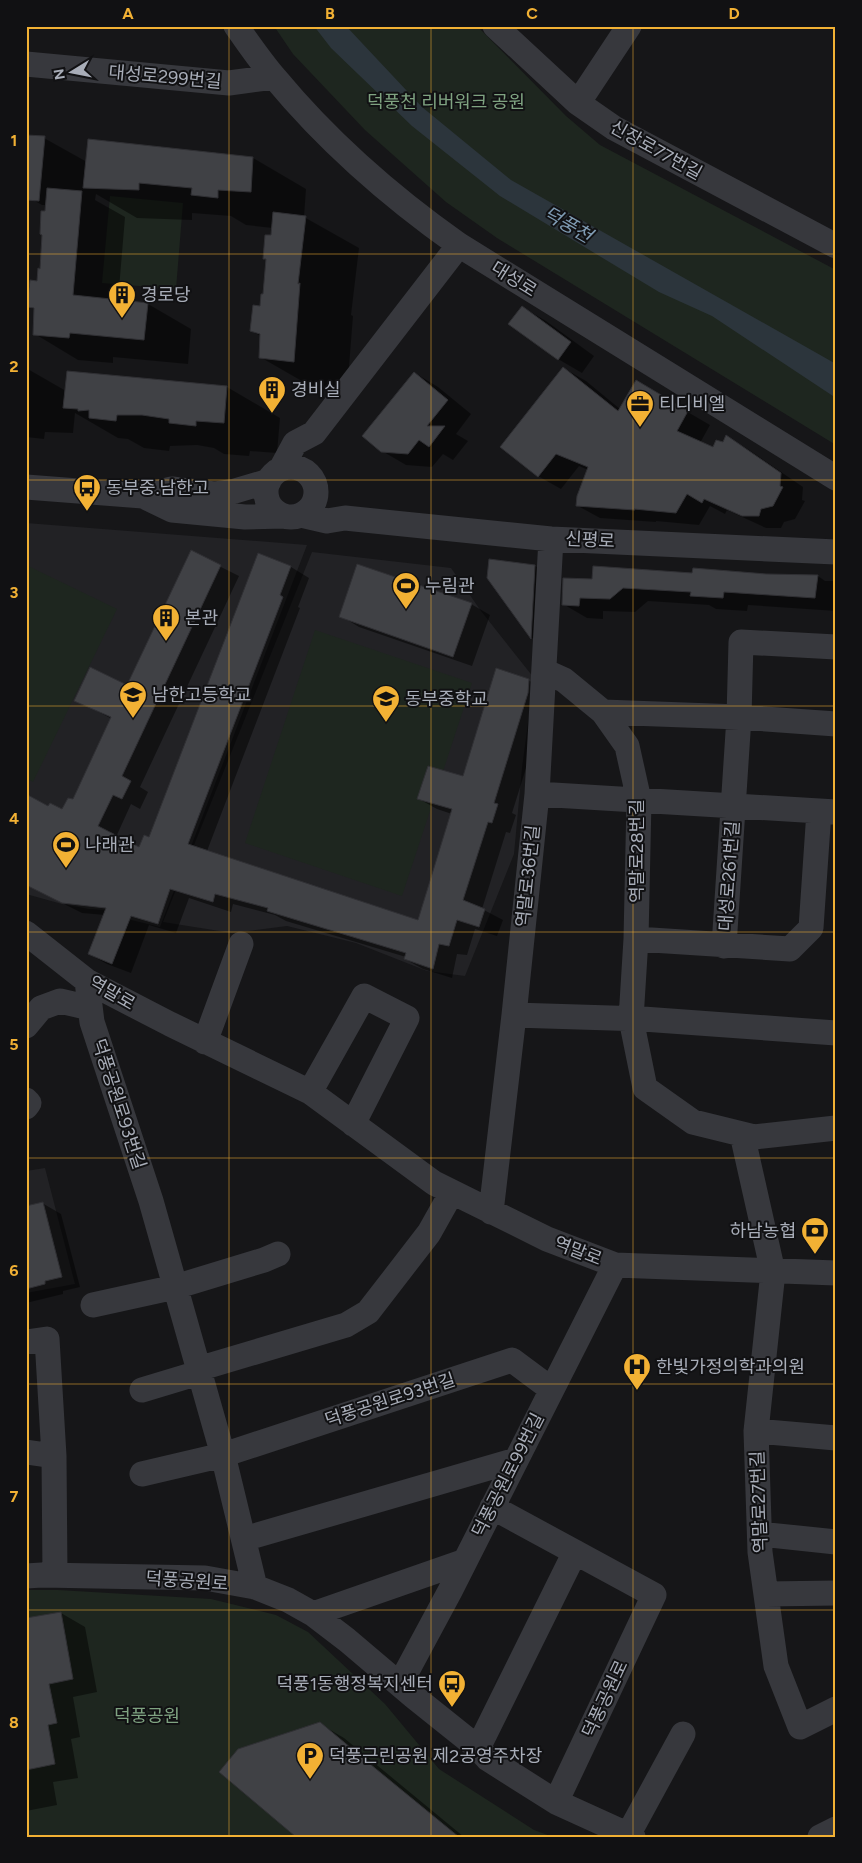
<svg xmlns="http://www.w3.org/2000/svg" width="862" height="1863" font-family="Figtree,'Noto Sans KR',sans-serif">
<rect width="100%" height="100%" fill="#161618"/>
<path fill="#222225" d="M 26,523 L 307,545 L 160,927 L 119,917 L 105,910 L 89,909 L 62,904 L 26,894 Z
M 312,552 L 451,568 L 481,611 L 534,678 L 522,768 L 514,854 L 465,976 L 427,971 L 356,943 L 287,926 L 232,933 L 163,922 Z
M 45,1168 L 75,1284 L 26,1293 L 26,1171 Z"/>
<path fill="#1e261f" d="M 274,26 L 477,26 L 566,116 L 600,145 L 836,270 L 836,445 L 497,238 L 446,202 L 365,130 L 293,54 Z
M 110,196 L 183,203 L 176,289 L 102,283 Z
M 26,565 L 117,609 L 33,782 L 26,778 Z
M 315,630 L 472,683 L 402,896 L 245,843 Z
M 26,1590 L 58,1590 L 211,1599 L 276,1615 L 308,1632 L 385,1704 L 439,1769 L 534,1830 L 553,1837 L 26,1837 Z"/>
<path fill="#2c353c" d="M 314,26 L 346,26 L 422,107 L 511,180 L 836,364 L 836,398 L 712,316 L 659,292 L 500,196 L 412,126 L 331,48 Z"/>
<path fill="#0007" d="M 44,138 L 87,162 L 253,158 L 306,189 L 304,217 L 359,248 L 351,315 L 353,316 L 347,392 L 314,388 L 260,357 L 261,336 L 251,331 L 251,322 L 254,307 L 261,307 L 264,295 L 267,259 L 264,258 L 272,236 L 273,228 L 246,225 L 231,216 L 192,213 L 192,220 L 137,218 L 96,194 L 95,200 L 125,217 L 118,301 L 148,304 L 191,329 L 188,364 L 113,357 L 113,363 L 78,360 L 35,334 L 35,310 L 28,306 L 38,283 L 41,270 L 47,205 L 42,205 L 26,196 Z
M 522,307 L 546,321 L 594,356 L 582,373 L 558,359 Z
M 26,368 L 66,391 L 227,387 L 280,418 L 277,453 L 250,451 L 249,456 L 224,454 L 214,448 L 197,445 L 170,446 L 169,451 L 144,448 L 128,439 L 118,438 L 75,413 L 73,433 L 45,432 L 44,439 L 26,437 Z
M 563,368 L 586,381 L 620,409 L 636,382 L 710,425 L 700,443 L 714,449 L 724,444 L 727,437 L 749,450 L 803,487 L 802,500 L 805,501 L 795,519 L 784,522 L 781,528 L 766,528 L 727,510 L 725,514 L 710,506 L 699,525 L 656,521 L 656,522 L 600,518 L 578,506 L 588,470 L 579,466 L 561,489 L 538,476 Z
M 415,373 L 438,387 L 471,414 L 456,434 L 468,441 L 453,460 L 443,454 L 432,467 L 406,465 L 382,451 Z
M 191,552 L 239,576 L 140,787 L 148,792 L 140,809 L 131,804 L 116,837 L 140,849 L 149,838 L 258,554 L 291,567 L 309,578 L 298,607 L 300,608 L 207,851 L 419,921 L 452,814 L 437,809 L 419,799 L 464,778 L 528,680 L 547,691 L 546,704 L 512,813 L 516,815 L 510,833 L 506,832 L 482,909 L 503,920 L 497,936 L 475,929 L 467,955 L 457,954 L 452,978 L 423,969 L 405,959 L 406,957 L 286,921 L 275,915 L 233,904 L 231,912 L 189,898 L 176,933 L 149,925 L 131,973 L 107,964 L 89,954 L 105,915 L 82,913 L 26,885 L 26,796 L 49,808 L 62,811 L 73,801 L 112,719 L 76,700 L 128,686 Z
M 535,566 L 559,580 L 555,652 L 532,638 L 488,578 Z
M 693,574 L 818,576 L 825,581 L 836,581 L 836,611 L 748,605 L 747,611 L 716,609 L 709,605 L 648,601 L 635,612 L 603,611 L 603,619 L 587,618 L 563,604 L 593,580 Z
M 471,604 L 490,615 L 472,666 L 359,627 L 341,616 Z
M 42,1203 L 61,1214 L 80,1287 L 63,1291 L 63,1294 L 26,1303 L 26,1206 Z
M 61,1613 L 85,1627 L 97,1692 L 73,1697 L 80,1737 L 71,1739 L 78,1778 L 53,1782 L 57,1805 L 26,1811 L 26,1618 L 29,1619 Z
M 320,1724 L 344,1738 L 464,1837 L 298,1837 Z"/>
<path fill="#404145" stroke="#303034" d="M 26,135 L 45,136 L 39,201 L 26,200 Z
M 88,139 L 253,157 L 251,192 L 218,190 L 218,198 L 191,195 L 192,188 L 139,183 L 139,190 L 83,188 Z
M 47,188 L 82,191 L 73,295 L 148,303 L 144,340 L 70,333 L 69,338 L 33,335 L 34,308 L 27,307 L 30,280 L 37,281 L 38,268 L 40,269 L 42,235 L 40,234 L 41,211 L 45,211 Z
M 273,212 L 306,216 L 298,284 L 300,283 L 294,362 L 259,358 L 260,334 L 250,331 L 253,305 L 260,306 L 261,294 L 263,294 L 266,259 L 263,259 L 265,235 L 271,235 Z
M 522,306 L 571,342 L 558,360 L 508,324 Z
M 563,367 L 618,411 L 636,380 L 688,411 L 677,431 L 713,447 L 716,440 L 723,442 L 726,435 L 781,473 L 780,486 L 783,487 L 773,506 L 761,509 L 759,516 L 742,516 L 704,499 L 702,503 L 687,494 L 676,513 L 634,509 L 635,510 L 576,506 L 577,496 L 588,467 L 556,454 L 538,477 L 500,447 Z
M 67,371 L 227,386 L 224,423 L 196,421 L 196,426 L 169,423 L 169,419 L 142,415 L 117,415 L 116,421 L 89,418 L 89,410 L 78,411 L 78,409 L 63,408 Z
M 414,372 L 448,400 L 427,426 L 445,426 L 429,447 L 419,440 L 408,454 L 381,452 L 362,436 Z
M 191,550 L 221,565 L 122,776 L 131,781 L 122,799 L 113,795 L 98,826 L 139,847 L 144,835 L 149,837 L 258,553 L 291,566 L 280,595 L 283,597 L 188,844 L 418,920 L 452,809 L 417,799 L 428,766 L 463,776 L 496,668 L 529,679 L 528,693 L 494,803 L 498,804 L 492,823 L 488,822 L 463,900 L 485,909 L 479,927 L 457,920 L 449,946 L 439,944 L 433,969 L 404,959 L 406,953 L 267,911 L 268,908 L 215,894 L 213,902 L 170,889 L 158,924 L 131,916 L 112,964 L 88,954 L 106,908 L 62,903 L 26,885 L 26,794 L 48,806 L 50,803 L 62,809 L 68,798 L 73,799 L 111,717 L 74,701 L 90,667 L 127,685 Z
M 489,559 L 535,565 L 531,639 L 487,578 Z
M 357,564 L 472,603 L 453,657 L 339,617 Z
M 593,566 L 692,573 L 693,568 L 766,574 L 818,575 L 815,598 L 724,592 L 723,598 L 690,596 L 691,592 L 623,588 L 610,599 L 580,598 L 579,606 L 562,605 L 563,578 L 592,579 Z
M 43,1202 L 62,1277 L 45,1281 L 45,1284 L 26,1289 L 26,1206 Z
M 61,1612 L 73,1679 L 49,1684 L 57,1723 L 48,1725 L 55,1764 L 26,1770 L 26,1618 Z
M 320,1722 L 370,1764 L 459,1837 L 296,1837 L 219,1772 L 238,1749 Z"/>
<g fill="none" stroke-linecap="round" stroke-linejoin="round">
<path stroke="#37383d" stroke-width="25" d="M 236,26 C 249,44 261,62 275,78 C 328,142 391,197 459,245 L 836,478
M 495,26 L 578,103 L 614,128 L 836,246
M 26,64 L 229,83 L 274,77
M 578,103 L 629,26
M266 492a25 25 0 1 1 50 0a25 25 0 1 1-50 0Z
M 281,469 L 295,443 L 314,433 L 459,245
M 26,487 L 143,496 L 172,489 L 214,494 L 235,491 L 269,481
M 143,496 L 172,510 L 245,517 L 284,516
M 301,515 L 327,521 L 345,518 L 551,539 L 836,552
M 544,671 L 564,680 L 603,712 L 627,746 L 639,800 L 636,939 L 631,1019 L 645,1088 L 693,1122 L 754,1137 L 836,1128
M 603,712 L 739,717 L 836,724
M 537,794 L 836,812
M 26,933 L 87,981 L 170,1024 L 310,1092 L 434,1183 L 547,1239 L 615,1265 L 836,1273
M 636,939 L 790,949 L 811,928 L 819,811
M 724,946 L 739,717 L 741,642 L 836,647
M 87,981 L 92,1022 L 151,1201 L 223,1455 L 255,1587
M 514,1015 L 643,1019 L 836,1033
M 26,1026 L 41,1008 L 60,1001 L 90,1008
M 205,1042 L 241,944
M 310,1092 L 364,996 L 407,1018 L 353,1124
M 26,1100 L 29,1103 L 26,1107
M 742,1134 L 773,1272 L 756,1431 L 760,1552 L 776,1666 L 800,1727 L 836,1709
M 491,1212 L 514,1015 L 537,794 L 551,539
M 93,1305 L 175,1287 L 264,1260 L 278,1254
M 26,1342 L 47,1339 L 54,1456 L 55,1575
M 142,1390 L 195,1374 L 198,1369 L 346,1325 L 368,1312 L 429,1233 L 452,1192
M 756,1431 L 836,1438
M 26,1452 L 54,1456
M 142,1474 L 223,1455 L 512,1360 L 551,1389
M 492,1507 L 654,1595 L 556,1802
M 760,1534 L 836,1542
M 244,1539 L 516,1460
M 26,1576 L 42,1575 L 205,1578 L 255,1587 L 288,1600 L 313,1614 L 347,1640 L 413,1696 L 478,1748 L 488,1759 L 556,1802 L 633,1837
M 766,1594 L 836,1593
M 313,1614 L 465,1561
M 400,1684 L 450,1591 L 615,1265
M 478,1748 L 575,1552
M 628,1835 L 683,1734
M 820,1837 L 836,1829"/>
</g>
<path fill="none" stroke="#f2b134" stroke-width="1" stroke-opacity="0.55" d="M 229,26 L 229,1837M 431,26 L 431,1837M 633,26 L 633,1837M 26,254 L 836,254M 26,480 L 836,480M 26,706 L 836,706M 26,932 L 836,932M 26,1158 L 836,1158M 26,1384 L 836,1384M 26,1610 L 836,1610"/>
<defs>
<symbol id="building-pin" viewBox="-11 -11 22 30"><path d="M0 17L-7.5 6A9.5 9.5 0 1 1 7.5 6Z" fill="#f2b134" stroke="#111113"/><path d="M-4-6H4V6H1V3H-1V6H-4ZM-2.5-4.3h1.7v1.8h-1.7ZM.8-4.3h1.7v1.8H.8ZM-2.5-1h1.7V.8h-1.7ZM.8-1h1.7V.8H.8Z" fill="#111"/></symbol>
<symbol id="office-pin" viewBox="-11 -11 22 30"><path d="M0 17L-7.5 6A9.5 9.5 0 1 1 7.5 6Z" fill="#f2b134" stroke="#111113"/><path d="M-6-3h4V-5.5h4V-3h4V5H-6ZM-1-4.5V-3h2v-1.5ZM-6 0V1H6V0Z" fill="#111"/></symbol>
<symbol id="bus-pin" viewBox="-11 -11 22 30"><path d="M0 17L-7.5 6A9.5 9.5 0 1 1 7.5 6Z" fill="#f2b134" stroke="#111113"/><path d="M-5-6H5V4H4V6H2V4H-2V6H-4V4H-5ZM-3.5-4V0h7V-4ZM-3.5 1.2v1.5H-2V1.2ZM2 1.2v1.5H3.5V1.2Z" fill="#111"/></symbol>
<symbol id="stadium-pin" viewBox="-11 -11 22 30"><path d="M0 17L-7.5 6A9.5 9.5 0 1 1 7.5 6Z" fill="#f2b134" stroke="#111113"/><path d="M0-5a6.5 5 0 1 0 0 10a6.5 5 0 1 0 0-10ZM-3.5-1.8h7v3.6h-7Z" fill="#111"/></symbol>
<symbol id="school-pin" viewBox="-11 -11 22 30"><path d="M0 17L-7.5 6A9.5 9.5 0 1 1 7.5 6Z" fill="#f2b134" stroke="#111113"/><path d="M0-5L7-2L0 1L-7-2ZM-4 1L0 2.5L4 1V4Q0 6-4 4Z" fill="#111"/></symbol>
<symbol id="bank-pin" viewBox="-11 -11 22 30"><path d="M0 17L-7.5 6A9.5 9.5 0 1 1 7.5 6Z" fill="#f2b134" stroke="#111113"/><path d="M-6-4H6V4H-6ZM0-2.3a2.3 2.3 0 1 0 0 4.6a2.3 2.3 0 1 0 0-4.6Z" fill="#111"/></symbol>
<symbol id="hospital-pin" viewBox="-11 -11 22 30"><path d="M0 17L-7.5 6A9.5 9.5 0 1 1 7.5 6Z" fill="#f2b134" stroke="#111113"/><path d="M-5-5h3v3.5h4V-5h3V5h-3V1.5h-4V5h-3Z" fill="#111"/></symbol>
<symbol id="parking-pin" viewBox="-11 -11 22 30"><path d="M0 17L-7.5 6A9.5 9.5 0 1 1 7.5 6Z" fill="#f2b134" stroke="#111113"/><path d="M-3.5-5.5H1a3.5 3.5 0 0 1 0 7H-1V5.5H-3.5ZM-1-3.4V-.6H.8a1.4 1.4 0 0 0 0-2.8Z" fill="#111"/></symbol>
</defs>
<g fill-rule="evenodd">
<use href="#building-pin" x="106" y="279" width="32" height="43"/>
<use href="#building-pin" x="256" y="374" width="32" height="43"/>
<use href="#office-pin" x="624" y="388" width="32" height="43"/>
<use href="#bus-pin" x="71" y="472" width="32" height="43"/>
<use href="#stadium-pin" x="390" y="570" width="32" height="43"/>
<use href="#building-pin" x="150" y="602" width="32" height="43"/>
<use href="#school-pin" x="117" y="679" width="32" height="43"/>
<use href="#school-pin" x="370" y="683" width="32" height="43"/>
<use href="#stadium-pin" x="50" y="829" width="32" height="43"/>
<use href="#bank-pin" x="799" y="1215" width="32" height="43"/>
<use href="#hospital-pin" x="621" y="1351" width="32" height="43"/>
<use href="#bus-pin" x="436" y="1668" width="32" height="43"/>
<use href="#parking-pin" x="294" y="1740" width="32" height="43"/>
</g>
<g text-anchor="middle" stroke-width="4" stroke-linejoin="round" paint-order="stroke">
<g font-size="18" fill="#a8adb8" stroke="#111113">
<text transform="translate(165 77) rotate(5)" y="6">대성로299번길</text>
<text transform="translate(656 150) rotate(29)" y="6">신장로77번길</text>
<text transform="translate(514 279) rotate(32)" y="6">대성로</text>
<text transform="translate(590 540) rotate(3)" y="6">신평로</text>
<text transform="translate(637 851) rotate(-90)" y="6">역말로28번길</text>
<text transform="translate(528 876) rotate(-84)" y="6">역말로36번길</text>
<text transform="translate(729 876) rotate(-86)" y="6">대성로261번길</text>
<text transform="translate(112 993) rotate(30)" y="6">역말로</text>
<text transform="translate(119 1104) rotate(72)" y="6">덕풍공원로93번길</text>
<text transform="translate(578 1251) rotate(21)" y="6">역말로</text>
<text transform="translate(390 1400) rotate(-18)" y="6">덕풍공원로93번길</text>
<text transform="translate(508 1475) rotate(-63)" y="6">덕풍공원로99번길</text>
<text transform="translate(759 1502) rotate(-92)" y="6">역말로27번길</text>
<text transform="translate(187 1581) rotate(4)" y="6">덕풍공원로</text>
<text transform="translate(605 1699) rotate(-65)" y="6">덕풍공원로</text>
</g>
<g font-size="18" fill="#7fa381" stroke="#111113">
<text x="446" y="108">덕풍천 리버워크 공원</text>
<text x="147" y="1722">덕풍공원</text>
</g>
<g font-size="18" fill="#a8adb8" stroke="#111113" text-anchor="start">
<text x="141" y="301">경로당</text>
<text x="291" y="396">경비실</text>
<text x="659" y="410">티디비엘</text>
<text x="106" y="494">동부중.남한고</text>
<text x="425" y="592">누림관</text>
<text x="185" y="624">본관</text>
<text x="152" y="701">남한고등학교</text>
<text x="405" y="705">동부중학교</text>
<text x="85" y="851">나래관</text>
<text x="796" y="1237" text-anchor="end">하남농협</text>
<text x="656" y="1373">한빛가정의학과의원</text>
<text x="433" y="1690" text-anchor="end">덕풍1동행정복지센터</text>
<text x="329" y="1762">덕풍근린공원 제2공영주차장</text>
</g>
<g font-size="19" font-style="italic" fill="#7f9bb3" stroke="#111113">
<text transform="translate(568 224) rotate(30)" y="7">덕풍천</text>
</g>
</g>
<rect width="862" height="1863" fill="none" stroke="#111113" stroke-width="55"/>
<g transform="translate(72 72) rotate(260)" stroke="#111113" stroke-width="4" paint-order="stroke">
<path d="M0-4L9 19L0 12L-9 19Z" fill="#a8adb8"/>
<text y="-8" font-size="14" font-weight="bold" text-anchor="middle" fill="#a8adb8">N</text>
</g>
<rect x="28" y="28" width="806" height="1808" fill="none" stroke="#f2b134" stroke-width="2"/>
<g font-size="16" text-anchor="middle" font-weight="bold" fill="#f2b134">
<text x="128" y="19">A</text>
<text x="330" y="19">B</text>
<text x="532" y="19">C</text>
<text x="734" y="19">D</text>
<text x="14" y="146">1</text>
<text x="14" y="372">2</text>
<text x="14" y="598">3</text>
<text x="14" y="824">4</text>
<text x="14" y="1050">5</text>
<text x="14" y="1276">6</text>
<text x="14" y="1502">7</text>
<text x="14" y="1728">8</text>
</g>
</svg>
